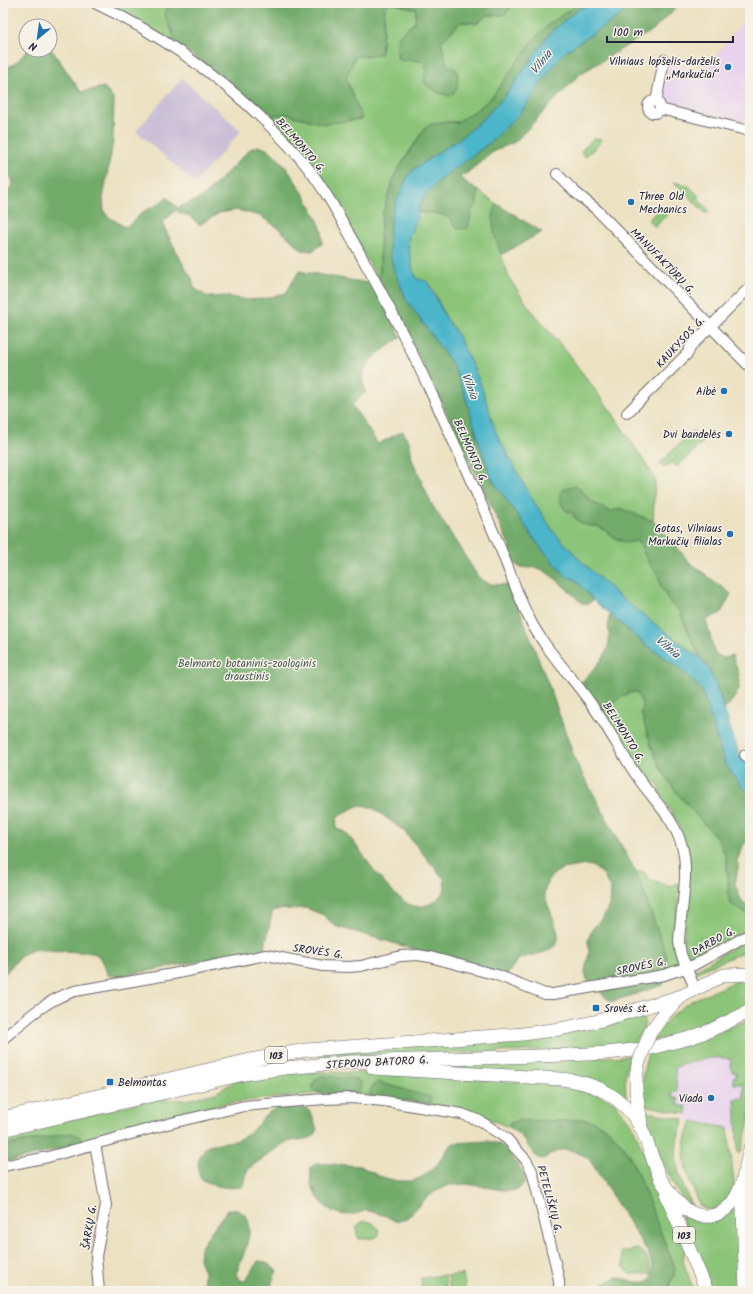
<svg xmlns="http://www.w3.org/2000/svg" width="753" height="1294" font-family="Kalam,sans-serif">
<rect width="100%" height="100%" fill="#f7f3e8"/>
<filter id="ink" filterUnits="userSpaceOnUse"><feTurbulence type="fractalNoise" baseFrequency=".025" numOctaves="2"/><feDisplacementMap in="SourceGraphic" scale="8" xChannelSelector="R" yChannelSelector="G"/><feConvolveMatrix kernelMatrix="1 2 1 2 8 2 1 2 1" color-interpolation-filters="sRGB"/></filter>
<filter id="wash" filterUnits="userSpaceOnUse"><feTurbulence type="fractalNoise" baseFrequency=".012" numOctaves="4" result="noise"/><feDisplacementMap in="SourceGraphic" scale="16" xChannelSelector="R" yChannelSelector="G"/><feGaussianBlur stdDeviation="0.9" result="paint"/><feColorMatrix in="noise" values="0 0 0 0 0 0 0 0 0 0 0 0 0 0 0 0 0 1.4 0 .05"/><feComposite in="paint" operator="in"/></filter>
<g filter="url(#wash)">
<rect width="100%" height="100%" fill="#ece1c1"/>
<path fill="#e8d2ee" d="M 750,13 L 750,122 L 661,103 L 669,62 L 702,73 Z
M 720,1057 L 731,1059 L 732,1072 L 736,1072 L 736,1077 L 734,1084 L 743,1084 L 744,1098 L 735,1099 L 736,1131 L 684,1119 L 687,1114 L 686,1106 L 679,1106 L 673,1098 L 672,1093 L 677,1092 L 675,1067 L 702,1059 Z"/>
<path fill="#c9bfd7" d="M 182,78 L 241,131 L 195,183 L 136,131 Z"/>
<path fill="#8cc579" stroke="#57745a" d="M 103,3 L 167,3 L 165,15 L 177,44 Z
M 390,3 L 416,9 L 415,22 L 399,35 L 424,61 L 426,68 L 447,65 L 441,42 L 461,22 L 478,23 L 488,15 L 504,15 L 515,3 L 577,3 L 571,9 L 548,25 L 534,39 L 492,97 L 478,109 L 457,122 L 441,122 L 426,126 L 395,174 L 382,215 L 380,235 L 380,274 L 378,279 L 330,193 L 263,115 L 276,115 L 287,114 L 324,124 L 355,57 L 381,54 L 385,8 Z
M 594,138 L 603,140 L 585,157 L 580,152 Z
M 674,182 L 689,186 L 700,197 L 698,199 L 709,210 L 706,214 Z
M 477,190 L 497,204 L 494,211 L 497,242 L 509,278 L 528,306 L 565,350 L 611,411 L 655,478 L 653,521 L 619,508 L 611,512 L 592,502 L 577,486 L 564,509 C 573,513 570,514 576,519 C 578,521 587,526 590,526 C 594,527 596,525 599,527 C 614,534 616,545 636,541 L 640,545 L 650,565 L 658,574 L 661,586 L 670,603 L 680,611 L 685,625 L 701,659 L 621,598 L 581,561 L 553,531 L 529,494 L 496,433 L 480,382 L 457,334 L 445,316 L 433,289 L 417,279 L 413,271 L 408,245 L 409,236 L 416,219 L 418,212 L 435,213 L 450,217 L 457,229 C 467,218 480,206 477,190 Z
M 661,207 L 668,214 L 655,227 L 648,220 Z
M 693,430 L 704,441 L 677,467 L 672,462 L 665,468 L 660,463 Z
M 636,691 L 643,706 L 652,749 L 661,769 L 676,792 L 718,839 L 726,857 L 730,903 L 750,916 L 750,931 L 692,961 L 686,957 L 683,947 L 689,859 L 683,833 L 661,795 L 658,783 L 645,781 L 602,712 L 618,697 Z
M 643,871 L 650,879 L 670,887 L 675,884 L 681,883 L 675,928 L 678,965 L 667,970 L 666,954 L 636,872 Z
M 750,938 L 750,949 L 695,973 L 693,971 Z
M 750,980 L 750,1004 C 720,1021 687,1032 653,1041 L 668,1019 L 685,1005 L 695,999 L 737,981 Z
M 643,1016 L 645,1025 L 634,1043 L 601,1049 L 319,1057 L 319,1053 L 592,1029 Z
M 750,1018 L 750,1118 L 741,1153 L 738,1153 L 735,1099 L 744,1098 L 743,1084 L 734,1084 L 733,1077 L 736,1077 L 736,1072 L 732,1072 L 730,1059 C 711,1055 693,1062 675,1067 L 677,1092 L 672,1093 L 673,1098 L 678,1098 L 679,1106 L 686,1106 L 687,1114 L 644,1105 C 641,1087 642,1071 648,1054 C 683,1044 717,1035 750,1018 Z
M 630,1056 L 625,1076 L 626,1099 L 625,1099 L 605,1086 L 416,1064 Z
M 313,1072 L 367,1073 L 566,1085 L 582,1087 L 614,1102 L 632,1124 L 685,1251 L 682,1259 L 694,1291 L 672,1291 L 669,1285 L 674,1275 L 630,1156 L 614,1135 L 581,1119 L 565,1121 L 518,1121 L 510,1123 L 509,1127 L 474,1113 L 429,1104 L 370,1096 L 315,1091 L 322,1093 L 227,1103 L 185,1114 L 84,1143 L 71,1133 L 3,1146 L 3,1136 L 154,1099 L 186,1100 L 216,1093 L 235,1081 L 269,1075 Z
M 644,1111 L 684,1119 C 669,1157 678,1174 693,1209 C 671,1193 654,1137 644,1111 Z
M 692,1121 L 728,1128 L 734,1184 L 731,1191 L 729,1196 L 722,1204 L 712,1210 L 704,1209 L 700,1206 C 686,1170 677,1159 692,1121 Z
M 739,1206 L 742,1291 L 712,1291 L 681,1215 C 686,1217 692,1221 698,1222 C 712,1224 729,1214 739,1206 Z
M 366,1221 L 373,1223 L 379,1230 L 379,1235 L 375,1238 L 359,1239 C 355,1231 355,1223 366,1221 Z
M 638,1249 L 646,1256 L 652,1274 L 630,1274 L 624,1268 L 621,1252 Z
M 463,1274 L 466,1291 L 450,1291 L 448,1276 Z
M 445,1275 L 446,1287 L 422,1290 L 421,1278 Z"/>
<path fill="#71aa69" stroke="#4a6652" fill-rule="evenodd" d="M 167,3 L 515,3 L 504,15 L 488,15 L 478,23 L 461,22 L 441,42 L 447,65 L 458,71 L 457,89 L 450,96 L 436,92 L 424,83 L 426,68 L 424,61 L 398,60 C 394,36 398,37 415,22 L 416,9 L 390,3 L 385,8 L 381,54 L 355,57 L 346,78 L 362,119 L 324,124 L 287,114 L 276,115 L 263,115 L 217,73 L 177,44 L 165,15 Z
M 577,3 L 596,3 L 578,9 L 550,33 L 506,95 L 485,117 L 463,136 L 414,169 L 390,253 L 394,270 L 407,301 L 453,365 L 463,389 L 480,445 L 492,479 L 540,547 L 567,577 L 575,579 L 593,600 L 588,604 L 582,603 C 569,592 556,577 541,569 C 533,566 523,570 516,565 C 511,560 510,551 509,544 C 467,455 425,365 378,279 L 380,274 L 380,235 L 382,215 L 395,174 L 427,125 L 441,122 L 457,122 L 478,109 L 492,97 L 534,39 L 548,25 L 571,9 Z
M 636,3 L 681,3 L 653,30 L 580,74 L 515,142 L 494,151 L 466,174 L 459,177 L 477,190 L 478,197 L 476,206 L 472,211 L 468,228 L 457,229 L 449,217 L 435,213 L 418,212 C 423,182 470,160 491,141 C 499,134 506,124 513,115 C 528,96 543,77 559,58 L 566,51 L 618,17 Z
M 29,50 L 52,50 L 81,92 L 104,87 L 114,100 L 113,141 L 103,199 L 104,211 L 107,216 L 125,227 L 129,225 L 144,211 L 154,207 L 167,197 L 178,208 L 204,196 L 250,149 L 258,146 C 265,148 272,151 277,157 C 290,170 317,213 322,231 C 322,235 322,240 322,244 L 312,251 L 302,250 L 277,227 L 260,216 L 237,210 L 219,213 L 199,225 L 190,216 L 182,214 L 176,210 L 162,223 L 185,268 L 192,278 L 194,288 L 208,297 L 226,296 L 246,300 L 263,299 L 286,293 L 299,271 L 373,284 L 401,337 C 389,346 361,362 362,380 C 363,384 365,388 366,392 L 352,405 L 378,444 L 403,431 L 410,444 L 412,459 L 431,503 L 479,578 L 490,584 L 510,585 L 551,691 L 576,762 L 636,872 L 666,954 L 667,970 L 663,985 L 611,1002 L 587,980 L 585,971 L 589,953 L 588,941 L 592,929 L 603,918 L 610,903 L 611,891 L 603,874 L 592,866 L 586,865 L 562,869 L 554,874 L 549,880 L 544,893 C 547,904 556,924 558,934 C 560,955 532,953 520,959 C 515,962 510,971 506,976 L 335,926 L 323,915 L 306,908 L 275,910 L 272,913 L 265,947 L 263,951 L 216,958 L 116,977 L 108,975 L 99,956 L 93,953 L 32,949 L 20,957 L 3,976 L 3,193 L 10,189 L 13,182 C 11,178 9,172 3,171 L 3,67 C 14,69 20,56 29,50 ZM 362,805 L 373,808 L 404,831 L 444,879 L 445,889 C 438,900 436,902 424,906 C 398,914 365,855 351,839 C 349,837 347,833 344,832 C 342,830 338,830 336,829 L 337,817 C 346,813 353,806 362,805 Z
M 497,204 L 542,232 L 501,255 C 496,239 488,221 497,204 Z
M 577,486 L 592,502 L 611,512 L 619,508 L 653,521 L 678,548 L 688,561 L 731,594 L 721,613 L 706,620 L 715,654 L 724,658 L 732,655 C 742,682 745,687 725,709 L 715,682 L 708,668 L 701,659 L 685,625 L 680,611 L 670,603 L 661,586 L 658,574 L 650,565 L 640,545 L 636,541 L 627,543 L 616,538 L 600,527 L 595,525 L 590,526 L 582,524 L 576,519 L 572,512 L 564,509 L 559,499 L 562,491 L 567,487 Z
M 610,614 L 645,644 L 681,669 L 702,690 L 725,764 L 742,787 L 750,793 L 750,839 L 744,844 L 738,858 L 738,868 L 735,884 L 741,900 L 750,907 L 750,916 L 730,903 L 728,896 L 728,874 L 726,857 L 718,839 L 676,792 L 661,769 L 652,749 L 641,713 L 643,706 L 636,691 C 621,695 613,702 602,712 L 580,684 C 591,672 607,658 609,642 C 610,631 606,624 610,614 Z
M 324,1076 L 356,1079 L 361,1083 C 361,1089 360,1091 354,1094 C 343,1094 319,1097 312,1088 C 314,1080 317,1077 324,1076 Z
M 378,1082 L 430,1097 L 431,1100 L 429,1104 L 370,1096 C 370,1089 371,1086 378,1082 Z
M 281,1107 L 305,1108 L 311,1112 L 317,1130 L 315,1135 L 310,1138 L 286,1142 L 249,1168 C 245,1174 246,1180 242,1187 C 228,1189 212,1187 200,1178 C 197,1163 197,1157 208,1145 C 220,1142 234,1143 245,1136 C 259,1128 264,1110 281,1107 Z
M 581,1119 C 623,1123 636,1171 650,1204 C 658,1225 666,1246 675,1267 L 674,1275 L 669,1285 L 672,1291 L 597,1291 L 602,1285 L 616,1277 C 626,1278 652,1291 653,1272 C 653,1266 650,1259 648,1253 L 589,1159 C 569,1147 563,1146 543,1159 L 536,1157 L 520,1135 L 509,1127 L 510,1123 L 518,1121 L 565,1121 Z
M 71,1133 C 78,1135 81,1137 84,1143 L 3,1163 L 3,1146 Z
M 488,1141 L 499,1144 L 508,1151 L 525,1175 L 524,1183 L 518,1190 L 509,1191 L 467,1184 L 450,1185 L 436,1191 L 425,1199 L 406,1219 L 395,1221 L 386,1216 L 366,1210 C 346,1220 327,1214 316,1194 C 314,1190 311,1186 311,1182 C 310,1177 311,1172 311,1167 L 317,1163 L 360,1166 L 379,1176 L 397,1181 L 412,1181 L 422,1177 L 436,1166 L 449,1147 L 454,1143 Z
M 235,1209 C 238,1211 244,1213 246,1216 C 256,1230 241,1260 236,1274 L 240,1280 L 245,1281 L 258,1261 L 266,1262 L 277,1271 L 272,1282 L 271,1291 L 203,1291 L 204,1272 L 199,1259 L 200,1249 L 207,1237 L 227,1210 Z"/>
<path fill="#4bb5c9" stroke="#366c82" d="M 596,3 L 636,3 L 618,17 L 566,51 L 559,58 L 522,111 L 493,140 L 471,157 L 439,180 L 424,197 L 419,206 L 416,219 L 409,236 L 408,245 L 413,271 L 417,279 L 427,281 L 445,316 L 457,334 L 480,382 L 496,433 L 529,494 L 553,531 L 581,561 L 621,598 L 701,659 L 708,668 L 715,682 L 739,754 L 750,765 L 750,793 L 742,787 L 725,764 L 702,690 L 681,669 L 645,644 L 593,600 L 575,579 L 567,577 L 540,547 L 492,479 L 480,445 L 463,389 L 453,365 L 407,301 L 394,270 L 390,253 L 389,233 L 392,212 L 407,178 L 414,169 L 463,136 L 485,117 L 506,95 L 550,33 L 578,9 Z"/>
</g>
<g filter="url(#ink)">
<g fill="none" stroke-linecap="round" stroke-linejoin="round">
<defs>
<path id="minor" d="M 95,3 C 174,41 242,92 300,158 C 326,189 345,226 364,261 C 413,348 453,439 493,531 C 506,559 514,588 528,616 C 544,649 571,675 592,705 C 610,730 623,757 641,782 C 658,805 676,821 683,850 C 689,878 680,914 679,942 L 681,954 L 695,989
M648 107a6 6 0 1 1 12 0a6 6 0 1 1-12 0Z
M 656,102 L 664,60
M 660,109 L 750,131
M 557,174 L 575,192 L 597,210 L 750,367
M 627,413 L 688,353 L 691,346 L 750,287
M 745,755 L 750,759
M 3,1039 C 25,1020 47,999 75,991 L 173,974 L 266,955 L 323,966 L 348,967 L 361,966 L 401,956 L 418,955 L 430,957 L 497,975 L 545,994 L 553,994 L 664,975 L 694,965 L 750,934
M 95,1144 L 106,1205 L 96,1256 L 99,1291
M 3,1166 L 48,1157 L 171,1123 L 244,1106 L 324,1099 L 352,1098 L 384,1101 L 462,1114 L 480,1121 L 506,1138 L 526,1160 L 532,1171 L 555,1262 L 559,1280 L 559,1291"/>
<path id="major" d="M 650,1033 L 662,1016 L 681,997
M 373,1068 L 561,1079 C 589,1082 613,1091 632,1114 C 647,1132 650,1156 660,1178 C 662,1182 665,1186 668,1190 C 678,1204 691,1218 710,1216 C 727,1214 737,1198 742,1183
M 636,1077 L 636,1090 L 641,1123
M 3,1118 L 250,1060 L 306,1050 L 523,1034 L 560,1029 L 598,1021 L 682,996 L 724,975 L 750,974
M 3,1130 L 244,1074 L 285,1068 L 350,1062 L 568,1055 L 607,1053 L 651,1048 L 690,1038 L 711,1030 L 750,1011
M 667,1196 L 707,1291
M 746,1291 L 742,1183 L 750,1149"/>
</defs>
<use href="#minor" stroke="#69656a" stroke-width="12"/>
<use href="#major" stroke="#69656a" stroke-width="14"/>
<use href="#minor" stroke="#fff" stroke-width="10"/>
<use href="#major" stroke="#fff" stroke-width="13"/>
<defs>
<path id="major-bridge" d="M 636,1077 L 638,1064 L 650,1033"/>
</defs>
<use href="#major-bridge" stroke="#69656a" stroke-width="14" stroke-linecap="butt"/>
<use href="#major-bridge" stroke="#fff" stroke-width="13"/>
</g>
</g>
<g fill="#1f6fb2" stroke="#f7f3e8" stroke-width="1.5">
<circle cx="728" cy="67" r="4"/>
<circle cx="631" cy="202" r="4"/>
<circle cx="724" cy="391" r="4"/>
<circle cx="729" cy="434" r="4"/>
<circle cx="730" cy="534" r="4"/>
<rect x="592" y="1004" width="8" height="8" rx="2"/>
<rect x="106" y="1078" width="8" height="8" rx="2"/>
<circle cx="711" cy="1098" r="4"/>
</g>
<g text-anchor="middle" stroke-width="3" stroke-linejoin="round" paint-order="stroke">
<g fill="#f7f3e8" stroke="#62616f" stroke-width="1">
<rect x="265" y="1047" width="22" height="16" rx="3"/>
<rect x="673" y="1227" width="22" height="16" rx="3"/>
</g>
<g font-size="10" font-weight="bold" fill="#22223b">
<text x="276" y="1059">103</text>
<text x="684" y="1239">103</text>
</g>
<g font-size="11" fill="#22223b" stroke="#f7f3e8" text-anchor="end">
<text x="720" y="65">Vilniaus lopšelis-darželis<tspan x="720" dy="13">„Markučiai“</tspan></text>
<text x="639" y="200" text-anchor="start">Three Old<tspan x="639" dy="13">Mechanics</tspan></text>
<text x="716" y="395">Aibė</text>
<text x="721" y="438">Dvi bandelės</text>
<text x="722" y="532">Gotas, Vilniaus<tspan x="722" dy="13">Markučių filialas</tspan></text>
<text x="604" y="1012" text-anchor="start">Srovės st.</text>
<text x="118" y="1086" text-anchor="start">Belmontas</text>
<text x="703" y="1102">Viada</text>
</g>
<g font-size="11" fill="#22223b" stroke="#f7f3e8">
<text transform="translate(301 145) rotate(49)" y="4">BELMONTO G.</text>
<text transform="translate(663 261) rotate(46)" y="4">MANUFAKTŪRŲ G.</text>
<text transform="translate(680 342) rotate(-47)" y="4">KAUKYSOS G.</text>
<text transform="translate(471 451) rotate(66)" y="4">BELMONTO G.</text>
<text transform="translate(624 732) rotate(58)" y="4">BELMONTO G.</text>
<text transform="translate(713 941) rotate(-29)" y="4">DARBO G.</text>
<text transform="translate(318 951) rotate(8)" y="4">SROVĖS G.</text>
<text transform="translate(641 966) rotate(-12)" y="4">SROVĖS G.</text>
<text transform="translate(377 1062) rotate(-3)" y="4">STEPONO BATORO G.</text>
<text transform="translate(550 1199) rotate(75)" y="4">PETELIŠKIŲ G.</text>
<text transform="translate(89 1227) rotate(-81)" y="4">ŠARKŲ G.</text>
</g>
<g font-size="11" fill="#475b51" stroke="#f7f3e8">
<text x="247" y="667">Belmonto botaninis-zoologinis<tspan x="247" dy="13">draustinis</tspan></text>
</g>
<g font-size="12" font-style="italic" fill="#30556d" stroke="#f7f3e8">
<text transform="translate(541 62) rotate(-51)" y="4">Vilnia</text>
<text transform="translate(470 386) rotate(69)" y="4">Vilnia</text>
<text transform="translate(668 647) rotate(40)" y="4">Vilnia</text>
</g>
</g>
<rect width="753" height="1294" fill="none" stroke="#f7f3e8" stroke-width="16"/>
<g transform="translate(38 38) rotate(209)"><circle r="19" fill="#f7f3e8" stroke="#a29fa3"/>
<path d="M0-3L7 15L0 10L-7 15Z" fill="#1f6fb2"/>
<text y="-6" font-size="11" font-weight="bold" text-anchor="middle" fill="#22223b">N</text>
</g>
<path d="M607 36v6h126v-6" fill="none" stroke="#22223b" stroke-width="2"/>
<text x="613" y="36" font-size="12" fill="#22223b" stroke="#f7f3e8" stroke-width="3" paint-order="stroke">100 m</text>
</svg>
